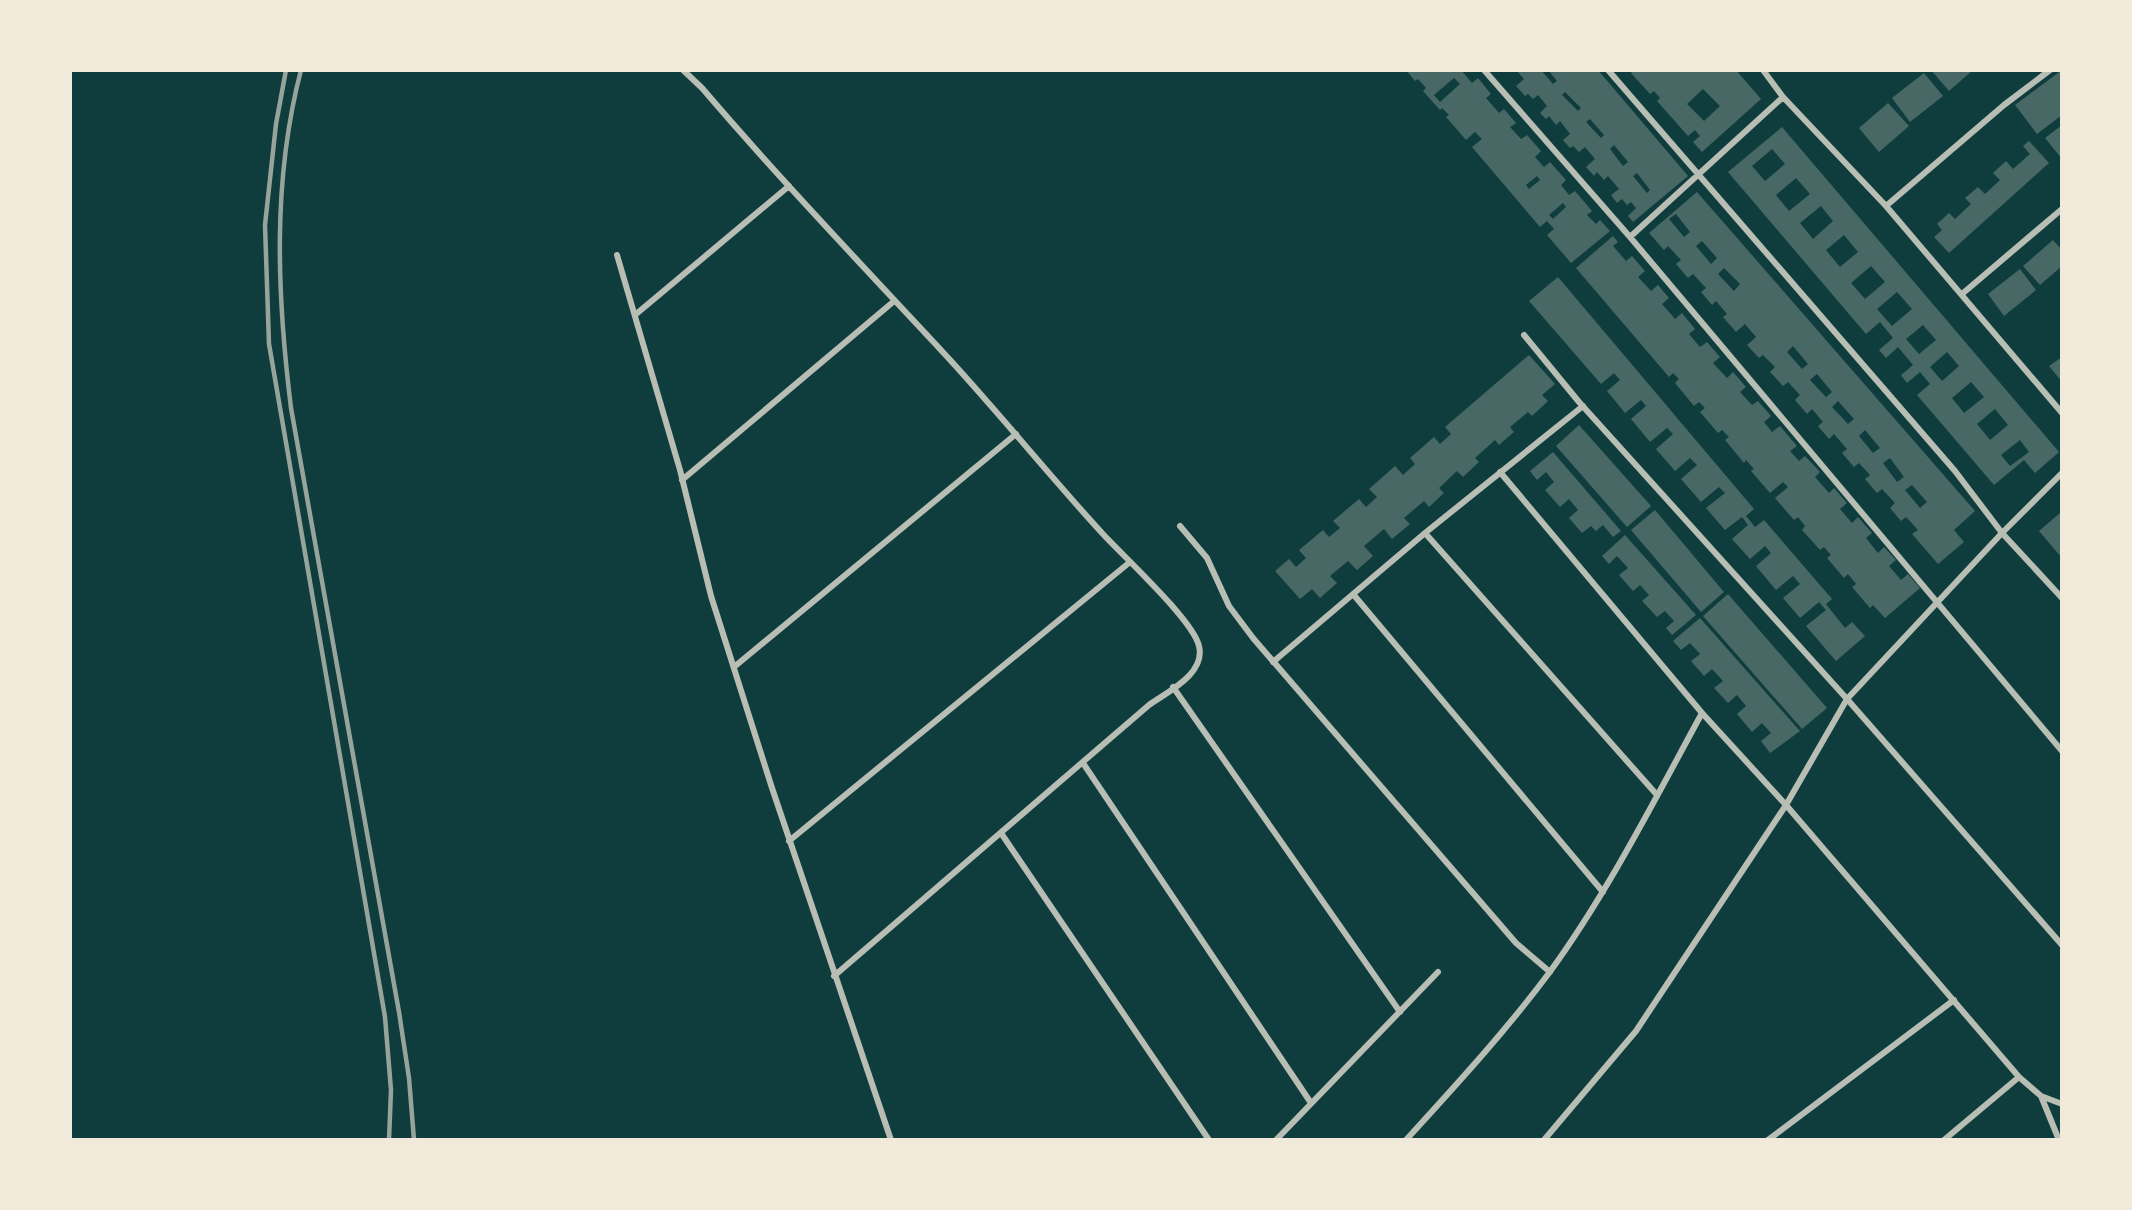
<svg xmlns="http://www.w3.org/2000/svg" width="2132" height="1210" font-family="'Source Sans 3',sans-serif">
<rect width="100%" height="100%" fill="#0f3d3e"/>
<path fill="#486865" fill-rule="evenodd" d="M 1406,70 L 1461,70 L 1472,83 L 1478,78 L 1491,94 L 1486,98 L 1499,113 L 1504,109 L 1516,123 L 1510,127 L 1521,139 L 1527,135 L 1541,151 L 1535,157 L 1544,167 L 1550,162 L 1566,180 L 1561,185 L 1569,195 L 1575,191 L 1592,211 L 1587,215 L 1596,224 L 1600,220 L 1610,231 L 1571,263 L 1547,235 L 1554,229 L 1547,221 L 1540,227 L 1472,147 L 1482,139 L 1475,132 L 1466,140 L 1446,117 L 1449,115 L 1442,108 L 1440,110 L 1423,91 L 1426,88 L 1418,79 L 1415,81 ZM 1454,78 L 1460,84 L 1440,102 L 1434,95 ZM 1537,176 L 1540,180 L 1529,189 L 1526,185 ZM 1563,203 L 1566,207 L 1553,219 L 1549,215 Z
M 1516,70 L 1541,70 L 1553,84 L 1557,81 L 1548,70 L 1598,70 L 1688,176 L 1633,222 L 1628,216 L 1636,208 L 1631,202 L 1627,205 L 1622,199 L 1617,203 L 1611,195 L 1619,189 L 1608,176 L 1604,180 L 1597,172 L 1594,176 L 1586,167 L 1595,159 L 1585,147 L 1579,152 L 1573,146 L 1570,148 L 1563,140 L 1570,134 L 1560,121 L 1556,125 L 1549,116 L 1546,119 L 1540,113 L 1547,106 L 1538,95 L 1533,99 L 1528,94 L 1525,96 L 1516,86 L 1524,79 ZM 1565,92 L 1581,108 L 1578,111 L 1562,95 ZM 1590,119 L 1604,135 L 1601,138 L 1586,122 ZM 1614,145 L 1628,162 L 1623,166 L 1610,149 ZM 1637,173 L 1650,190 L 1647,193 L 1633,176 Z
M 1634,70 L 1736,70 L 1761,99 L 1702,152 L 1693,142 L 1700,136 L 1695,130 L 1688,136 L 1657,101 L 1660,98 L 1654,91 L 1650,94 L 1631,73 ZM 1703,89 L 1720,106 L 1704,121 L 1687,104 Z
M 1931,70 L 1973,70 L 1949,91 Z
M 2062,70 L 2062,115 L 2037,134 L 2015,105 Z
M 1924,73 L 1943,96 L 1910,122 L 1892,98 Z
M 1888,103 L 1909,126 L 1879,152 L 1859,128 Z
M 2062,125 L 2062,159 L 2045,138 Z
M 1782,127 L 2059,452 L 2035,473 L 2024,460 L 1994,485 L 1917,395 L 1930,384 L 1920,372 L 1907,383 L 1901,375 L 1913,365 L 1898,347 L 1886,358 L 1879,350 L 1893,338 L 1880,322 L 1866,334 L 1728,172 ZM 1772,149 L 1785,164 L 1765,181 L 1752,166 ZM 1796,178 L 1810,194 L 1789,211 L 1776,195 ZM 1821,206 L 1833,221 L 1813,239 L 1800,223 ZM 1844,235 L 1858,252 L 1840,267 L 1826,250 ZM 1871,266 L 1885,282 L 1865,299 L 1851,283 ZM 1897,292 L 1912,309 L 1892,326 L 1877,309 ZM 1923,325 L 1936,340 L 1919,354 L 1906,339 ZM 1947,352 L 1959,366 L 1942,381 L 1930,367 ZM 1971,382 L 1984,397 L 1964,413 L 1952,398 ZM 1995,409 L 2008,425 L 1990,440 L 1977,424 ZM 2020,440 L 2029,452 L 2010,466 L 2001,455 Z
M 2029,141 L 2049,163 L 1949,253 L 1934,237 L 1942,230 L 1937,224 L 1949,213 L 1955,219 L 1971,204 L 1965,198 L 1978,187 L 1985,194 L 2000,180 L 1993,173 L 2006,161 L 2013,169 L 2030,154 L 2023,146 Z
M 1697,192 L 1975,511 L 1954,530 L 1964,542 L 1938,564 L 1912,534 L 1918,530 L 1906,517 L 1901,521 L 1890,508 L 1895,503 L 1882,489 L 1877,493 L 1865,479 L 1870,475 L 1859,463 L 1854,467 L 1842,453 L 1847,449 L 1834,434 L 1829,439 L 1818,426 L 1823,422 L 1812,409 L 1807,414 L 1795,400 L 1800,395 L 1788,382 L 1783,386 L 1770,372 L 1775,367 L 1763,355 L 1759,358 L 1747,345 L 1756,337 L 1745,324 L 1736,332 L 1723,317 L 1727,314 L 1716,301 L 1712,305 L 1701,292 L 1706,288 L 1693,274 L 1688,278 L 1676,264 L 1681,260 L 1668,246 L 1664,250 L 1649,233 ZM 1676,214 L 1690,232 L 1684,237 L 1669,219 ZM 1702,241 L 1717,258 L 1711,264 L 1696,246 ZM 1724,268 L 1740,284 L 1734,291 L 1718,274 ZM 1793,346 L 1808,364 L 1802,369 L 1787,352 ZM 1817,374 L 1832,392 L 1826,397 L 1810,380 ZM 1838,401 L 1854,419 L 1848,424 L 1832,407 ZM 1865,430 L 1880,448 L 1873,453 L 1859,436 ZM 1890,458 L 1904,477 L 1897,482 L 1883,463 ZM 1912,485 L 1927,502 L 1920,508 L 1905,490 Z
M 1613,236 L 1618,242 L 1613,246 L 1626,261 L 1632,256 L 1645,271 L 1638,277 L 1651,291 L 1658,285 L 1669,298 L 1662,304 L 1675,319 L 1682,313 L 1695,329 L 1689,334 L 1700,347 L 1707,342 L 1720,357 L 1713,363 L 1727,378 L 1733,372 L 1746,387 L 1740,392 L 1752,405 L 1758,401 L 1771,416 L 1764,422 L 1772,432 L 1780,426 L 1797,446 L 1790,451 L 1799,461 L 1805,456 L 1820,472 L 1815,477 L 1829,493 L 1834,488 L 1847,503 L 1840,509 L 1852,523 L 1858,517 L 1872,533 L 1866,538 L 1878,553 L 1884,547 L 1896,560 L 1889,566 L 1901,580 L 1908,574 L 1920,588 L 1885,618 L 1873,605 L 1870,608 L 1852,587 L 1856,584 L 1848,574 L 1844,578 L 1827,558 L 1831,555 L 1824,547 L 1820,550 L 1802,530 L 1805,526 L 1798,517 L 1794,520 L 1775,498 L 1788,487 L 1783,482 L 1770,493 L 1751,471 L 1754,469 L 1746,460 L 1744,463 L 1725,440 L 1729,437 L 1722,430 L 1718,433 L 1700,412 L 1705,408 L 1699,402 L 1694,406 L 1675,383 L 1679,379 L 1673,373 L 1669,377 L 1576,268 Z
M 2053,240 L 2062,250 L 2062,266 L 2040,285 L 2023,266 Z
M 2020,269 L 2036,290 L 2004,316 L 1988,294 Z
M 1558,277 L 1754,509 L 1746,516 L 1755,527 L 1764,520 L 1832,599 L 1826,604 L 1845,628 L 1852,622 L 1865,636 L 1836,661 L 1806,626 L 1826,610 L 1819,602 L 1800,618 L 1783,598 L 1800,584 L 1793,576 L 1776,590 L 1756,566 L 1771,553 L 1765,546 L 1750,559 L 1732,539 L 1748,525 L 1742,517 L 1725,530 L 1706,508 L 1725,493 L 1719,487 L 1701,502 L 1681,479 L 1697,465 L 1690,458 L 1675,471 L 1656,449 L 1673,434 L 1667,428 L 1650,442 L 1631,419 L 1646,406 L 1641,400 L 1625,413 L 1607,391 L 1620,380 L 1614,373 L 1601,384 L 1529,301 Z
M 1529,355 L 1555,384 L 1542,395 L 1548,401 L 1532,416 L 1528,412 L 1510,427 L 1514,432 L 1499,445 L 1495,440 L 1475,458 L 1479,462 L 1463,477 L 1457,471 L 1439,488 L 1444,493 L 1429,507 L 1424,501 L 1404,518 L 1410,524 L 1392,539 L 1384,529 L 1364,546 L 1373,556 L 1357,570 L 1348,561 L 1330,576 L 1337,583 L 1320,598 L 1312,589 L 1300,599 L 1275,571 L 1289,559 L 1296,567 L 1306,558 L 1299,550 L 1323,530 L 1329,537 L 1340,528 L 1333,521 L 1359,499 L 1366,507 L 1377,497 L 1369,489 L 1395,466 L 1403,475 L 1415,464 L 1410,458 L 1434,437 L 1440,444 L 1451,434 L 1445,427 Z
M 2062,357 L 2062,382 L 2049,366 Z
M 1579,425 L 1651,506 L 1627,527 L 1556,446 Z
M 1553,452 L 1621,531 L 1613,537 L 1603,525 L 1596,531 L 1591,526 L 1582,533 L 1569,518 L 1578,510 L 1569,499 L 1560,507 L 1545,490 L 1554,482 L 1546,472 L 1537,480 L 1530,471 Z
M 1655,510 L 1724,592 L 1701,612 L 1631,530 Z
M 2060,513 L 2062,514 L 2062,558 L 2039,531 Z
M 1625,535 L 1696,615 L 1672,635 L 1666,628 L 1674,621 L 1665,611 L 1657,617 L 1642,601 L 1649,595 L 1640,585 L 1633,591 L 1619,575 L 1628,568 L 1617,556 L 1609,564 L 1602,556 Z
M 1728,594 L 1827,708 L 1802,729 L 1703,616 Z
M 1700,618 L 1800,731 L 1770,753 L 1761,741 L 1771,733 L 1762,723 L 1752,732 L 1737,714 L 1746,706 L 1737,695 L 1728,703 L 1714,688 L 1723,681 L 1712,669 L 1704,676 L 1691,661 L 1700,654 L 1690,643 L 1681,650 L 1673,641 Z"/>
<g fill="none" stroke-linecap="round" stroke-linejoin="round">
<path stroke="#b8beb3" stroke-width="6" d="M 683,70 L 702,88 C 779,178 860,263 940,349 C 996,409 1047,473 1102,533 C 1123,556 1193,620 1199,646 C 1206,674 1167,692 1149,705 L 834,976
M 1484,70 L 1630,237 L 2062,751
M 1608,70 L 1955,471 L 2002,533 L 2062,598
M 1763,70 L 1783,97 L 1886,206 L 2062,413
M 1886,206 L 2004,105 L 2050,70
M 1630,237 L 1783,97
M 617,255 L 680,470 L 711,596 L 772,788 L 891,1140
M 1962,294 L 2062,209
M 635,315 L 789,186
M 1524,335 L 1579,402 L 1847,699 L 2062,945
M 1500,472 L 1702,713 L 1786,805 L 2019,1077 L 2041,1096 L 2062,1104
M 682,480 L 893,302
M 1180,526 L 1207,558 L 1229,606 L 1253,638 L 1516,943 L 1550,972
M 1425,533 L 1657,795
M 1353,594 L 1603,892
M 1273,662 L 1425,533 L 1583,406
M 734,667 L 1016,434
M 1173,687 L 1400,1012
M 1083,763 L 1311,1103
M 1001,833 L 1209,1140
M 789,841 L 1130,562
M 2041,1096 L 2059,1140
M 1276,1140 L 1438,972
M 1406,1140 C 1456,1085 1505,1032 1549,973 C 1608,892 1654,801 1702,713
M 1544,1140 L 1636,1031 L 1786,805 L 1847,699 L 2002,533 L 2062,473
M 1768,1140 L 1954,1000
M 1944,1140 L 2019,1077"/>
<path stroke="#97a49c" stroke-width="4.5" d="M 286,70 L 276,124 L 265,225 L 269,344 L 385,1017 L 391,1090 L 389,1140
M 301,70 C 272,181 277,295 291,408 L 399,1012 L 409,1078 L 414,1140"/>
</g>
<rect width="2132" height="1210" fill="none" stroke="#f1e9da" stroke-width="144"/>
</svg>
